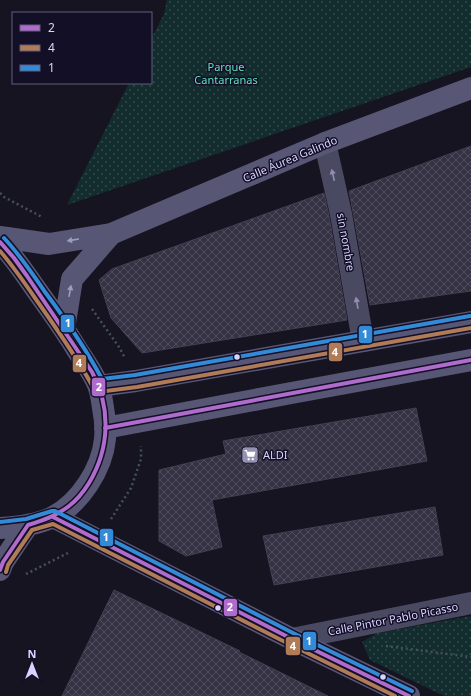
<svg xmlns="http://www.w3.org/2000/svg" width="471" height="696" font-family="'Noto Sans',sans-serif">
<defs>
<pattern id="grass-dots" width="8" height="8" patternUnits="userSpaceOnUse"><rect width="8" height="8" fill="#132c2d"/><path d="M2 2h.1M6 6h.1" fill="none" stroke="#354a4c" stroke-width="1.8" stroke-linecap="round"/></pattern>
<pattern id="building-cross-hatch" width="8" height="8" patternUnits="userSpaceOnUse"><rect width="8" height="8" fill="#343243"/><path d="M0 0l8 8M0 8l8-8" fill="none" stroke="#514f5f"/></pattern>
</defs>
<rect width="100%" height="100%" fill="#161421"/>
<path fill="url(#grass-dots)" d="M 167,0 L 471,0 L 471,67 L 67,205 L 129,83 L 151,83 L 151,39 L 164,14 Z
M 471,616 L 471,696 L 444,696 L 370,660 L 362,642 L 377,633 Z"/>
<path fill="url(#building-cross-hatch)" stroke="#433f54" d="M 471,146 L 471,291 L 370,305 L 353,212 L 349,191 Z
M 324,193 L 329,216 L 347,320 L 142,353 L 111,318 L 99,280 L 112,269 Z
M 416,408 L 427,461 L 212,500 L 222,547 L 186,556 L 159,541 L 159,470 L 226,454 L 223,441 Z
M 435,507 L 443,555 L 274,585 L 263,536 Z
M 114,590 L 240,651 L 239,652 L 328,696 L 62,696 Z"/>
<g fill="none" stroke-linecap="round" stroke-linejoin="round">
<path stroke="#44505f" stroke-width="2.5" stroke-dasharray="2 3" stroke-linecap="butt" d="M 0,193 L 4,197 L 42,217
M 92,309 L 119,347 L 125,358
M 111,519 L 131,488 L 141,459 L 141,446
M 26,574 L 68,553
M 386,646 L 471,657"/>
<path stroke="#4a4962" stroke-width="22" d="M 325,143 L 341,214 L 363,341
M 292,639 L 471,603"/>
<path stroke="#575674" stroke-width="22" d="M 0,237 L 49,244 L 111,234 L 325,143 L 471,88
M 0,242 C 13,256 24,272 35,288 C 48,306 61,324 73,343 C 81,357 92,370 98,385 C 101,392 102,401 103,408 C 105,418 106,429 105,439 C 102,469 80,503 53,517 C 37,525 18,527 0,528
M 64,329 L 72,279 L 111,234
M 99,386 L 136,381 L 471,322
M 105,428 L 286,394 L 471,360
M 53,517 L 292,639 L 409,696
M 0,570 L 3,562 L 28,525"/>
<defs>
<path id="bus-1" d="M 0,242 L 14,258 L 27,276 L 92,372 C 111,407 110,448 89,483 C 84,491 77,500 69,506 C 56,516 44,520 28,525
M 105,428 L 471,360
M 53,517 L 292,639 L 409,696
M 0,570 L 3,562 L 28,525"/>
<path id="bus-2" d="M 0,251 C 13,266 24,282 35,298 C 56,328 77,357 94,389 L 98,392 L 137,387 L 471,328
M 6,572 L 8,565 L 32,530 L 53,524 L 289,644 L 395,696"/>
<path id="bus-3" d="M 4,238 C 20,255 32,273 45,292 C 66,320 86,349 102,379 L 135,375 L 470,316
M 0,522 L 26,519 L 52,511 L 55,511 L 295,634 L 412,691"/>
</defs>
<use href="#bus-1" stroke="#130f26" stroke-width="7"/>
<use href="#bus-2" stroke="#130f26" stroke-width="7"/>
<use href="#bus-3" stroke="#130f26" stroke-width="7"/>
<use href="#bus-1" stroke="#b06ccc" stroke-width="4"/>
<use href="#bus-2" stroke="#b07c57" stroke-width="4"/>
<use href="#bus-3" stroke="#338bd7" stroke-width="4"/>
</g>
<defs><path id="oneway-solid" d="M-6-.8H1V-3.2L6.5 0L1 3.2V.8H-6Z"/></defs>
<g fill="#928eb0">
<use href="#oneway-solid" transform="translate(333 175) rotate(-103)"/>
<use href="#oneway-solid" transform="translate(357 303) rotate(-100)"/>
</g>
<g fill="#9e9bc0">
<use href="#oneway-solid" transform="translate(73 240) rotate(171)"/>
<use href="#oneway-solid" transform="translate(70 291) rotate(-80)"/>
</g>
<defs>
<symbol id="supermarket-square" viewBox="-11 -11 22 22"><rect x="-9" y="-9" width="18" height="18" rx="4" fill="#9591b1" stroke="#130f26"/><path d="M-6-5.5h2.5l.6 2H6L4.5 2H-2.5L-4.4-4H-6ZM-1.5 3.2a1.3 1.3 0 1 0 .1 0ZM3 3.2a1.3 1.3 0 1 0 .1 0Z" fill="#fff"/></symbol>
</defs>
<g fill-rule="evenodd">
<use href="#supermarket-square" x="240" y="445" width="20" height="20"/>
</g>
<g fill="#d9d4ff" stroke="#130f26" stroke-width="1.5">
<circle cx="237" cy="357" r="3.5"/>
<circle cx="218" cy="608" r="3.5"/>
<circle cx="383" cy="677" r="3.5"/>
</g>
<g text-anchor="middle" stroke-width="3" stroke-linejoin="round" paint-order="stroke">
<g font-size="11" fill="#5fe0c0" stroke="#130f26">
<text x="226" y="71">Parque<tspan x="226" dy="13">Cantarranas</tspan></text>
</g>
<g font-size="11" fill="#d9d4ff" stroke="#130f26">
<text transform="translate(290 159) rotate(-23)" y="4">Calle Áurea Galindo</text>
<text transform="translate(346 242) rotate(80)" y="4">sin nombre</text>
<text transform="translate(393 619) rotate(-11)" y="4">Calle Pintor Pablo Picasso</text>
</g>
<g font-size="11" fill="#d9d4ff" stroke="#130f26" text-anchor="start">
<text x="263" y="459">ALDI</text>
</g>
</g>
<g stroke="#130f26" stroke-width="1.5">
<rect x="60" y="314" width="15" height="19" rx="4" fill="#338bd7"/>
<rect x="358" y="325" width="15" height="19" rx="4" fill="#338bd7"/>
<rect x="328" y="342" width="15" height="20" rx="4" fill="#b07c57"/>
<rect x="72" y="354" width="15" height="19" rx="4" fill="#b07c57"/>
<rect x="91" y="377" width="15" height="20" rx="4" fill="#b06ccc"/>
<rect x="99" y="528" width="15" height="19" rx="4" fill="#338bd7"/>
<rect x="223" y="598" width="15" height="19" rx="4" fill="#b06ccc"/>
<rect x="302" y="631" width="15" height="20" rx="4" fill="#338bd7"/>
<rect x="285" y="636" width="16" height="20" rx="4" fill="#b07c57"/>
</g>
<g font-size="11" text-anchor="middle" font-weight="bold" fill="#fff">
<text x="68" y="327">1</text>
<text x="365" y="338">1</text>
<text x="335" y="356">4</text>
<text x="79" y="367">4</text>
<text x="99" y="391">2</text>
<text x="106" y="541">1</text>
<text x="230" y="611">2</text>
<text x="309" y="645">1</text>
<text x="293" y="650">4</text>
</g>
<rect x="12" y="12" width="140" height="72" fill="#130f26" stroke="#625e7d"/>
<rect x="20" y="25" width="20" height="6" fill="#b06ccc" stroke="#625e7d"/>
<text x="48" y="32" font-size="12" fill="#d9d4ff">2</text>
<rect x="20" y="45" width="20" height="6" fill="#b07c57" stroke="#625e7d"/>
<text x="48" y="52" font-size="12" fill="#d9d4ff">4</text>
<rect x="20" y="65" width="20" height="6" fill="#338bd7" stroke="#625e7d"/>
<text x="48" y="72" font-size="12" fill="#d9d4ff">1</text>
<g transform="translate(32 664)" stroke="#130f26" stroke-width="3" paint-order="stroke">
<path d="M0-3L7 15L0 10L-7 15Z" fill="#d9d4ff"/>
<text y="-6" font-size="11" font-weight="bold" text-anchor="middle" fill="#d9d4ff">N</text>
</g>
</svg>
